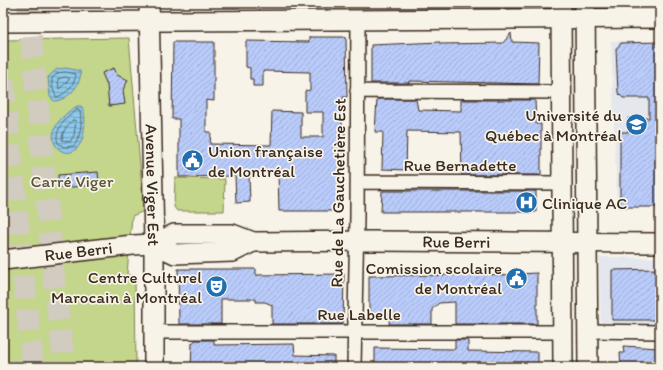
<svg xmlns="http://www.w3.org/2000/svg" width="663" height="370" font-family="Itim,sans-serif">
<defs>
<pattern id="water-rules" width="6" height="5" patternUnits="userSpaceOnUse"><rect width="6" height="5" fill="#8cc9ec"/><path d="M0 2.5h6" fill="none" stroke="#74a3bf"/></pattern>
<pattern id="building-hatch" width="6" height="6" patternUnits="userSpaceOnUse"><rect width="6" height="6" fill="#b9cbfa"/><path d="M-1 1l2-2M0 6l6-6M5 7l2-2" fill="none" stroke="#a0aed6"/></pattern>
</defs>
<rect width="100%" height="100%" fill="#f7f3e8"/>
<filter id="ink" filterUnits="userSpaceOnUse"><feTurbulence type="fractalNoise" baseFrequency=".025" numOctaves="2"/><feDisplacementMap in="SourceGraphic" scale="8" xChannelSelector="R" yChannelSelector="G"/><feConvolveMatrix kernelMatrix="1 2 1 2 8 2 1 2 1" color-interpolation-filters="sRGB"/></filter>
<g filter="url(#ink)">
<path fill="#e4e7ed" d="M 611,41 L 660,42 L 660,208 L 617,208 Z
M 599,257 L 660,258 L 660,340 L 601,340 Z"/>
<path fill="#c3d68b" stroke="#7f8054" d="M 129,38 L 144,211 L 132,216 L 127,274 L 135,278 L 136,367 L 3,367 L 3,40 Z
M 175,178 L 225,179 L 224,211 L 177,211 L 174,207 Z"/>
<path fill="url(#water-rules)" stroke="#6c899a" d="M 66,68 L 80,71 C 83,84 67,101 54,101 L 50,97 L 48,77 L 57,69 Z
M 77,106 L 81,106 C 86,112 85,123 84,130 C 79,178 22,139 77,106 Z"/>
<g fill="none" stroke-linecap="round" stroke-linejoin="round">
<path stroke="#5b6a70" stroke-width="1" d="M 66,72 L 76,74 C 76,83 65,96 56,97 L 52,86 L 52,78 L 58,73 Z
M 66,77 L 69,78 L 69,80 L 59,89 L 58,79 Z
M 77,110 L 80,111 C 82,124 81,136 74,146 L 64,147 L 58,143 C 53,131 67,116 77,110 Z
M 73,120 L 76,121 L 74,135 L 70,142 L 62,140 C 62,132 67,125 73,120 Z"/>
</g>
<path fill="url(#building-hatch)" stroke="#3b2a1e" d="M 511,33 L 512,42 L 539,43 L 538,84 L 409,81 L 409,83 L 371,83 L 371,45 L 440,42 L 440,44 L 503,43 Z
M 309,37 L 346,37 L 347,97 L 343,97 L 342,111 L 342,132 L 345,132 L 344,176 L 340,176 L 340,211 L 279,211 L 278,172 L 253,172 L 253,177 L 249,176 L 250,202 L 236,203 L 235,176 L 179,177 L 179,119 L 172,119 L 173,42 L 214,42 L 214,101 L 206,100 L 206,132 L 211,132 L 210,144 L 271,145 L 272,111 L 301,112 L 301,137 L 323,137 L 323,112 L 305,112 L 305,91 L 310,90 L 310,72 L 263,71 L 263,86 L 253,86 L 253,79 L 250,79 L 250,68 L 246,67 L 246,41 L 309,42 Z
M 660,42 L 660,207 L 620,207 L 620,132 L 628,132 L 628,118 L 649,118 L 649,98 L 623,98 L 618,93 L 616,49 L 621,43 Z
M 114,68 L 117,75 L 128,80 L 123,90 L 125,104 L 109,106 L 107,85 L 102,73 Z
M 377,99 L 416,99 L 418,110 L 461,111 L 461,100 L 535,100 L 536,124 L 541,124 L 541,175 L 462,175 L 461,132 L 407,131 L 406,170 L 382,169 L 383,132 L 375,132 Z
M 98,172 L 99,185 L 59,188 L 58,175 Z
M 382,191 L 536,191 L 536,212 L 381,212 Z
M 178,269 L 256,269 L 256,275 L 344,274 L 343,324 L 272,324 L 272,305 L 265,302 L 256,302 L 256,299 L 221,299 L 221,324 L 179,324 Z
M 660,269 L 660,320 L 612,320 L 612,270 Z
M 470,273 L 500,275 L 537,273 L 537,324 L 455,324 L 455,302 L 439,303 L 432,309 L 432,324 L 389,324 L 390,314 L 369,314 L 369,276 L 455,275 L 455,274 Z
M 196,340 L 214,340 L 214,345 L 294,344 L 295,355 L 334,356 L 334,367 L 191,367 L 192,343 Z
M 455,340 L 468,340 L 468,351 L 538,352 L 538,367 L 375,367 L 375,348 L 455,349 Z
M 623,346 L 660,348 L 660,366 L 621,367 L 620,353 L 624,353 Z"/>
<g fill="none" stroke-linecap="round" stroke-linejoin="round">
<path stroke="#d1cbc0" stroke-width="22" stroke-dasharray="22 11" stroke-linecap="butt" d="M 28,3 L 55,289 L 65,367
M 3,80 L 33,367"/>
<defs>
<path id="street" d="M 357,91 L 561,92
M 358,182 L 561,183
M 587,331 L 660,332
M 154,332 L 563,332
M 354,367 L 357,217 L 358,19"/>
<g id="secondary">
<path id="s1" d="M 149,3 L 154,244 L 154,367"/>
<path d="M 561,3 L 563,367"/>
<path d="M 585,3 L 588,367"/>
<path d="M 3,22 L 660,18"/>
<path d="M 154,244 L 175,254 L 233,252 L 253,242"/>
<path id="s2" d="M 3,260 L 133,245 L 154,244 L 174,234 L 232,234 L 253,242 L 372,241 L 660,243"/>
</g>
</defs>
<use href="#street" stroke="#3b2a1e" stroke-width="16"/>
<use href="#secondary" stroke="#3b2a1e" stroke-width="22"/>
<use href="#street" stroke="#f7f3e8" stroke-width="13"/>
<use href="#secondary" stroke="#f7f3e8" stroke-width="19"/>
</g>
</g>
<defs>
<symbol id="university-disc" viewBox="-11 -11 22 22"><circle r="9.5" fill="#1f6fb2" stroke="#f7f3e8"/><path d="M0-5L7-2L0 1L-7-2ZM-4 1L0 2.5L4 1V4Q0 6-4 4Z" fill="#fff"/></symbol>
<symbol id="civic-disc" viewBox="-11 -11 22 22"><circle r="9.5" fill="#1f6fb2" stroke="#f7f3e8"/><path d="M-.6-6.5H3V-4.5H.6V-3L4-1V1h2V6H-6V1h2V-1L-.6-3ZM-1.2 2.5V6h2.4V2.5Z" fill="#fff"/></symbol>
<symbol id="hospital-disc" viewBox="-11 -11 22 22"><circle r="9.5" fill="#1f6fb2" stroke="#f7f3e8"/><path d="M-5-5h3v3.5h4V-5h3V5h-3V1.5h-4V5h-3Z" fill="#fff"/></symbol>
<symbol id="theatre-disc" viewBox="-11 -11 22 22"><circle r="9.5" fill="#1f6fb2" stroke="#f7f3e8"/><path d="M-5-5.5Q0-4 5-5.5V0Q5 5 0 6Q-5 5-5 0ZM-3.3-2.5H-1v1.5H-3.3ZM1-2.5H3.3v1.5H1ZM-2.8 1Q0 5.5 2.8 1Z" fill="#fff"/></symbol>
</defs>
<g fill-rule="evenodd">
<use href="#university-disc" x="624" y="112" width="25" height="25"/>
<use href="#civic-disc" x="180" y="148" width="25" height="25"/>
<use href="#hospital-disc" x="514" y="190" width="25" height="25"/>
<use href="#civic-disc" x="504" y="266" width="25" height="25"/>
<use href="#theatre-disc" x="204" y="274" width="25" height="25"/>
</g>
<g text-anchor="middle" stroke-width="3.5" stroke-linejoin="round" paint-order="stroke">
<g font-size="17" fill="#3b2a1e" stroke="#f7f3e8" text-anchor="end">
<text x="622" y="121">Université du<tspan x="622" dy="20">Québec à Montréal</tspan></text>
<text x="208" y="157" text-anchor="start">Union française<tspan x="208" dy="20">de Montréal</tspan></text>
<text x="542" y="209" text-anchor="start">Clinique AC</text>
<text x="502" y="274">Comission scolaire<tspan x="502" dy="20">de Montréal</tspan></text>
<text x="202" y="283">Centre Culturel<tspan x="202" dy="20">Marocain à Montréal</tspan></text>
</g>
<g font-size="17" fill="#3b2a1e" stroke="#f7f3e8">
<text x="460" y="171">Rue Bernadette</text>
<text dy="6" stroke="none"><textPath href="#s1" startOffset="182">Avenue Viger Est</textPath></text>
<text transform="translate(338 193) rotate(-89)" y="6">Rue de La Gauchetière Est</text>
<text dy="6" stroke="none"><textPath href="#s2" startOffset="458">Rue Berri</textPath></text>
<text dy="6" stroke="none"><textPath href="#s2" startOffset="76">Rue Berri</textPath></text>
<text x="359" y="320">Rue Labelle</text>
</g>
<g font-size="17" fill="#5d5539" stroke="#f7f3e8">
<text x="72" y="187">Carré Viger</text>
</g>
</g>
<rect width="663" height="370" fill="none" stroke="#f7f3e8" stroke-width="16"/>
<rect x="8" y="8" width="647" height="354" fill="none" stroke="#3b2a1e" stroke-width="1.5" filter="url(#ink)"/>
</svg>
